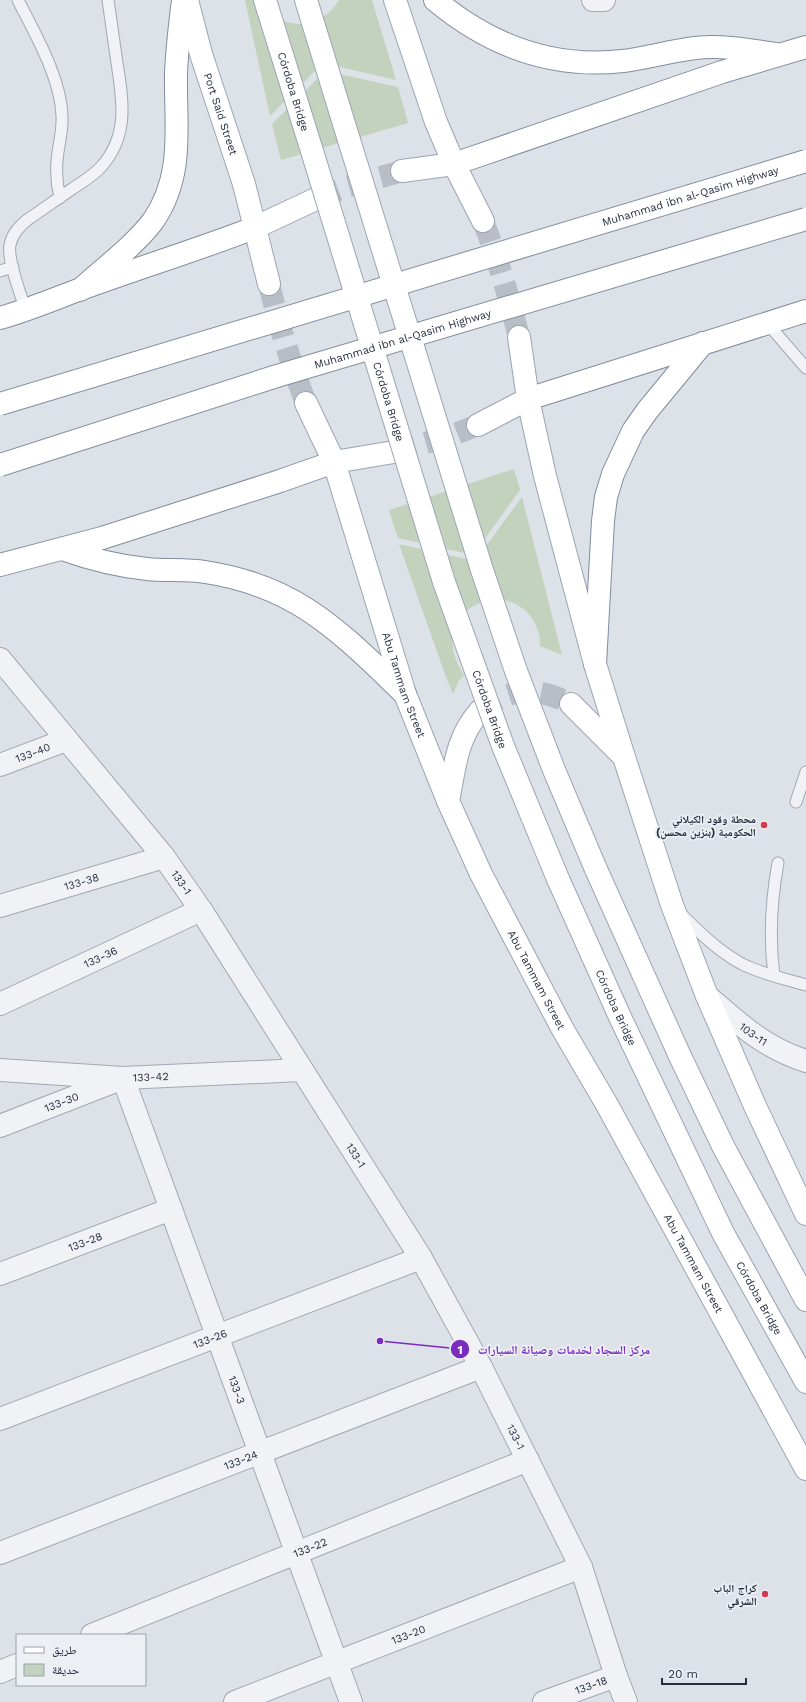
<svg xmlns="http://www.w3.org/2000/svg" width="806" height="1702" font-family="'Work Sans','Noto Naskh Arabic',sans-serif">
<rect width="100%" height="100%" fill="#dde1e8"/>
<path fill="#c2d2bd" d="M 245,0 L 261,0 C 267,6 274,16 282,20 C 304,30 327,20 339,0 L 372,0 L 396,80 L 323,63 L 270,116 Z
M 325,71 L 398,87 L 408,123 L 281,160 L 272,124 Z
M 514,469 L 520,490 L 473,555 L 398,538 L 389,510 Z
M 522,497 L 562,655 L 540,646 C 540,641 540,636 538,631 C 519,570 419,606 464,675 L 458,682 L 453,694 L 446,677 L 399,544 L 475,561 Z"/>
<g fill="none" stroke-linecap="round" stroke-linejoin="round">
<path stroke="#b8bdc6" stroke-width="22" stroke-dasharray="22 11" stroke-linecap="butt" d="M 318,198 L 346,187 L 402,171
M 483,221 C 498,259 509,297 519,337
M 269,284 C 279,325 291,364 306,403
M 394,452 L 450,436 L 478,425
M 480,711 C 510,687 537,686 571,704"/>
<defs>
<path id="service" d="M 18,0 C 35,34 61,78 62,116 C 63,131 58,146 57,161 C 56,173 57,186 60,198
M 0,271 L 13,267
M 26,311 C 21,295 7,260 10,245 C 12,234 19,227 27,220 C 42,210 57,199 72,189 C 82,182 93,176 101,167 C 129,136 123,101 117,63 C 114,42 111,21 108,0
M 767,323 L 806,368
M 796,802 L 806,772
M 680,913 C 699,932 718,951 742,964 C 762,974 785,979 806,985
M 774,976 C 769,937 771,901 778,863"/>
<g id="minor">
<path d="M 593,0 L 604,0"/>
<path id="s1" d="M 0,659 L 164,857 L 201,910 L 421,1258 L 481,1367 L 581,1567 L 616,1676 L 626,1702"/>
<path id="s2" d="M 0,765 L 66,740"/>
<path id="s3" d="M 0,906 L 164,857"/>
<path id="s4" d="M 707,996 C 739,1024 765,1048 806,1061"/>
<path id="s5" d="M 0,1004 L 201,910"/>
<path id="s6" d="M 0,1070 L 123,1078 L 302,1070"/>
<path id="s7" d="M 0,1126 L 123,1078 L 351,1702"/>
<path id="s8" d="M 0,1274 L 171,1209"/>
<path id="s9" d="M 0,1419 L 421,1258"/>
<path id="s10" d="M 0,1553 L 481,1367"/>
<path id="s11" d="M 92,1635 L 528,1460"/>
<path d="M 0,1672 L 17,1665"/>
<path id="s12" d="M 235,1702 L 581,1567"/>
<path id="s13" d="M 544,1702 L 616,1676"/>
</g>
<g id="primary">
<path id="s14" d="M 187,0 L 201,54 L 244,184 L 269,284"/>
<path id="s15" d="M 265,0 L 312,151"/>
<path d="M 306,0 L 349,140"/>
<path d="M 395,0 L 436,122 L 454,164 L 483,221"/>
<path d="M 402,171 L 454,164"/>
<path d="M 254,228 L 318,198"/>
<path d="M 519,337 L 528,399 L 545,476 L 595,664 L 624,757 L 672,905 L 707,996 L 755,1106 L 806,1214"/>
<path id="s16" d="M 306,403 L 334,462 L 405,694 L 448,801 L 481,874 L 562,1028 L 606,1103 L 806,1469"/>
<path d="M 478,425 L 528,399"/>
<path d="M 334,462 L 394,452"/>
<path d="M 571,704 L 622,755"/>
<path d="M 448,801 C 455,767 456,738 480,711"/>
<path d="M 595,867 L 679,1054 L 723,1146 L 806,1300"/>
<path id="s17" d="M 558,879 L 620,1017 L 723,1233 L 806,1382"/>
</g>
<path id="motorway" d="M 435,0 C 489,45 552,69 623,61 C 647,58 671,51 695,48 C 723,45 749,50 776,54
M 454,164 L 722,72 L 806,47
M 80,290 C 102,270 136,244 153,221 C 185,175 175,125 176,73 C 177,49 180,24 183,0
M 0,318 C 28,310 54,299 81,289 C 138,268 197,250 254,228
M 528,399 L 806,311
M 62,549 C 90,559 117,566 147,569 C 166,571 186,569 205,572 C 298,586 340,632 405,694
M 0,565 L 102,538 L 280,481 L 334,462
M 595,664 L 603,521 L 606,497 L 613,474 L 633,431 L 647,411 L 703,343"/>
</defs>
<use href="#service" stroke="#a2a8b2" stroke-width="13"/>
<use href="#minor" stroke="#a2a8b2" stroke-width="24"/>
<use href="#primary" stroke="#9ba5b4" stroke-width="24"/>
<use href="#motorway" stroke="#838d9f" stroke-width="24"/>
<use href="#service" stroke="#f0f2f6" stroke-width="11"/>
<use href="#minor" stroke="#f0f2f6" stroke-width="22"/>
<use href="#primary" stroke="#fff" stroke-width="22"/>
<use href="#motorway" stroke="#fff" stroke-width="22"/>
<defs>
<g id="primary-bridge">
<path d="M 349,140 L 482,570 L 516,671 L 554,770 L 595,867"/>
<path id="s18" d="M 312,151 L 444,582 L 503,746 L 558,879"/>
</g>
<g id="motorway-bridge">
<path id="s19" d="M 0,404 L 806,161"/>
<path id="s20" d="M 0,465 L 277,376 L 806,219"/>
</g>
</defs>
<use href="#primary-bridge" stroke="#9ba5b4" stroke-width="24" stroke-linecap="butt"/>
<use href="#motorway-bridge" stroke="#838d9f" stroke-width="24" stroke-linecap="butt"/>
<use href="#primary-bridge" stroke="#fff" stroke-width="22"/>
<use href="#motorway-bridge" stroke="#fff" stroke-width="22"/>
</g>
<g fill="#d7374b" stroke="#ecf0f5" stroke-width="1.5">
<circle cx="764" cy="825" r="4"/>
<circle cx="765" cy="1594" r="4"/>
</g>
<g text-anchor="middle" stroke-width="3.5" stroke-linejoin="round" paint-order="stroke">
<g font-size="11" fill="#252e3f" stroke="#ecf0f5">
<text dy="4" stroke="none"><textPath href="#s15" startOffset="96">Córdoba Bridge</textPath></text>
<text dy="4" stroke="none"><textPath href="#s14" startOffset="119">Port Said Street</textPath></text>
<text dy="4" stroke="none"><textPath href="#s19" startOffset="721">Muhammad ibn al-Qasim Highway</textPath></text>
<text dy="4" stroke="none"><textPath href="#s20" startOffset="422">Muhammad ibn al-Qasim Highway</textPath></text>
<text dy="4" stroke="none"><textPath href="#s18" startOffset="262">Córdoba Bridge</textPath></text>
<text dy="4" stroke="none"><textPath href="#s16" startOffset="299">Abu Tammam Street</textPath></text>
<text dy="4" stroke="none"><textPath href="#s18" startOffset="586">Córdoba Bridge</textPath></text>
<text dy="4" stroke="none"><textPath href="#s2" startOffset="35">133-40</textPath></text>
<text dy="4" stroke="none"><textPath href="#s3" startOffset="85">133-38</textPath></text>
<text dy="4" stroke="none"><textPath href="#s1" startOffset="288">133-1</textPath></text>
<text dy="4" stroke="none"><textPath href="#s5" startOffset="111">133-36</textPath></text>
<text dy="4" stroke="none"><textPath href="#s16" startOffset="623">Abu Tammam Street</textPath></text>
<text dy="4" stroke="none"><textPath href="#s17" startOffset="141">Córdoba Bridge</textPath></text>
<text dy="4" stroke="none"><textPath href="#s4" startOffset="60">103-11</textPath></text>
<text dy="4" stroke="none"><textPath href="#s6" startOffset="151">133-42</textPath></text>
<text dy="4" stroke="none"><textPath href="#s7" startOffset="66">133-30</textPath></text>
<text dy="4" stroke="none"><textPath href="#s1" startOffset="612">133-1</textPath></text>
<text dy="4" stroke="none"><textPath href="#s8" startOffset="91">133-28</textPath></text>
<text dy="4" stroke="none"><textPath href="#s16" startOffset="947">Abu Tammam Street</textPath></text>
<text dy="4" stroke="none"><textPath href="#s17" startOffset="465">Córdoba Bridge</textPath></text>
<text dy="4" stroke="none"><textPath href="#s9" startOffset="225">133-26</textPath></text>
<text dy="4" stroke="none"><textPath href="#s7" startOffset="464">133-3</textPath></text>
<text dy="4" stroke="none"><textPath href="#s1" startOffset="936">133-1</textPath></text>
<text dy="4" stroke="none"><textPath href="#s10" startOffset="258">133-24</textPath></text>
<text dy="4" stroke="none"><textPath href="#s11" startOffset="235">133-22</textPath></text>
<text dy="4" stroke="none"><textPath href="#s12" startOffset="186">133-20</textPath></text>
<text dy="4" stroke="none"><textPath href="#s13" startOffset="50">133-18</textPath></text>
</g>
<g font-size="11" font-weight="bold" fill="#252e3f" stroke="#ecf0f5" text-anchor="end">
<text x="756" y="823">محطة وقود الكيلاني<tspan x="756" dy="13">الحكومية (بنزين محسن)</tspan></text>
<text x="757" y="1592">كراج الباب<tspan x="757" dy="13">الشرقي</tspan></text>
</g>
</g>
<path fill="none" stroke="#7b2cbf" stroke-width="1.5" d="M380 1341L460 1349"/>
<g fill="#7b2cbf" stroke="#ecf0f5" stroke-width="1.5">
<circle cx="380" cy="1341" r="4"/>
<circle cx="460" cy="1349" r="10"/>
</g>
<g font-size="12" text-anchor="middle" font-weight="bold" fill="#fff">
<text x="460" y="1354">1</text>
</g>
<g font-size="12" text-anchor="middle" font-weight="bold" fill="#7b2cbf" stroke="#ecf0f5" stroke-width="3.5" stroke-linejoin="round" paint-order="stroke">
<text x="564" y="1354">مركز السجاد لخدمات وصيانة السيارات</text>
</g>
<rect x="16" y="1634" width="130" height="52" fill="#ecf0f5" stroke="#9ca2ac"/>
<rect x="24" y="1647" width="20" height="6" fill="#ffffff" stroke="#9ca2ac"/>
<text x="52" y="1654" font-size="12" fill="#252e3f">طريق</text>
<rect x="24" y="1664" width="20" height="12" fill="#c2d2bd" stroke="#9ca2ac"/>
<text x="52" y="1674" font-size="12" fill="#252e3f">حديقة</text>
<path d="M662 1678v6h84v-6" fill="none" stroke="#252e3f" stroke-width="2"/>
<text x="668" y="1678" font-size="12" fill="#252e3f" stroke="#ecf0f5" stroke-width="3" paint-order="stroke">20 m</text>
</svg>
